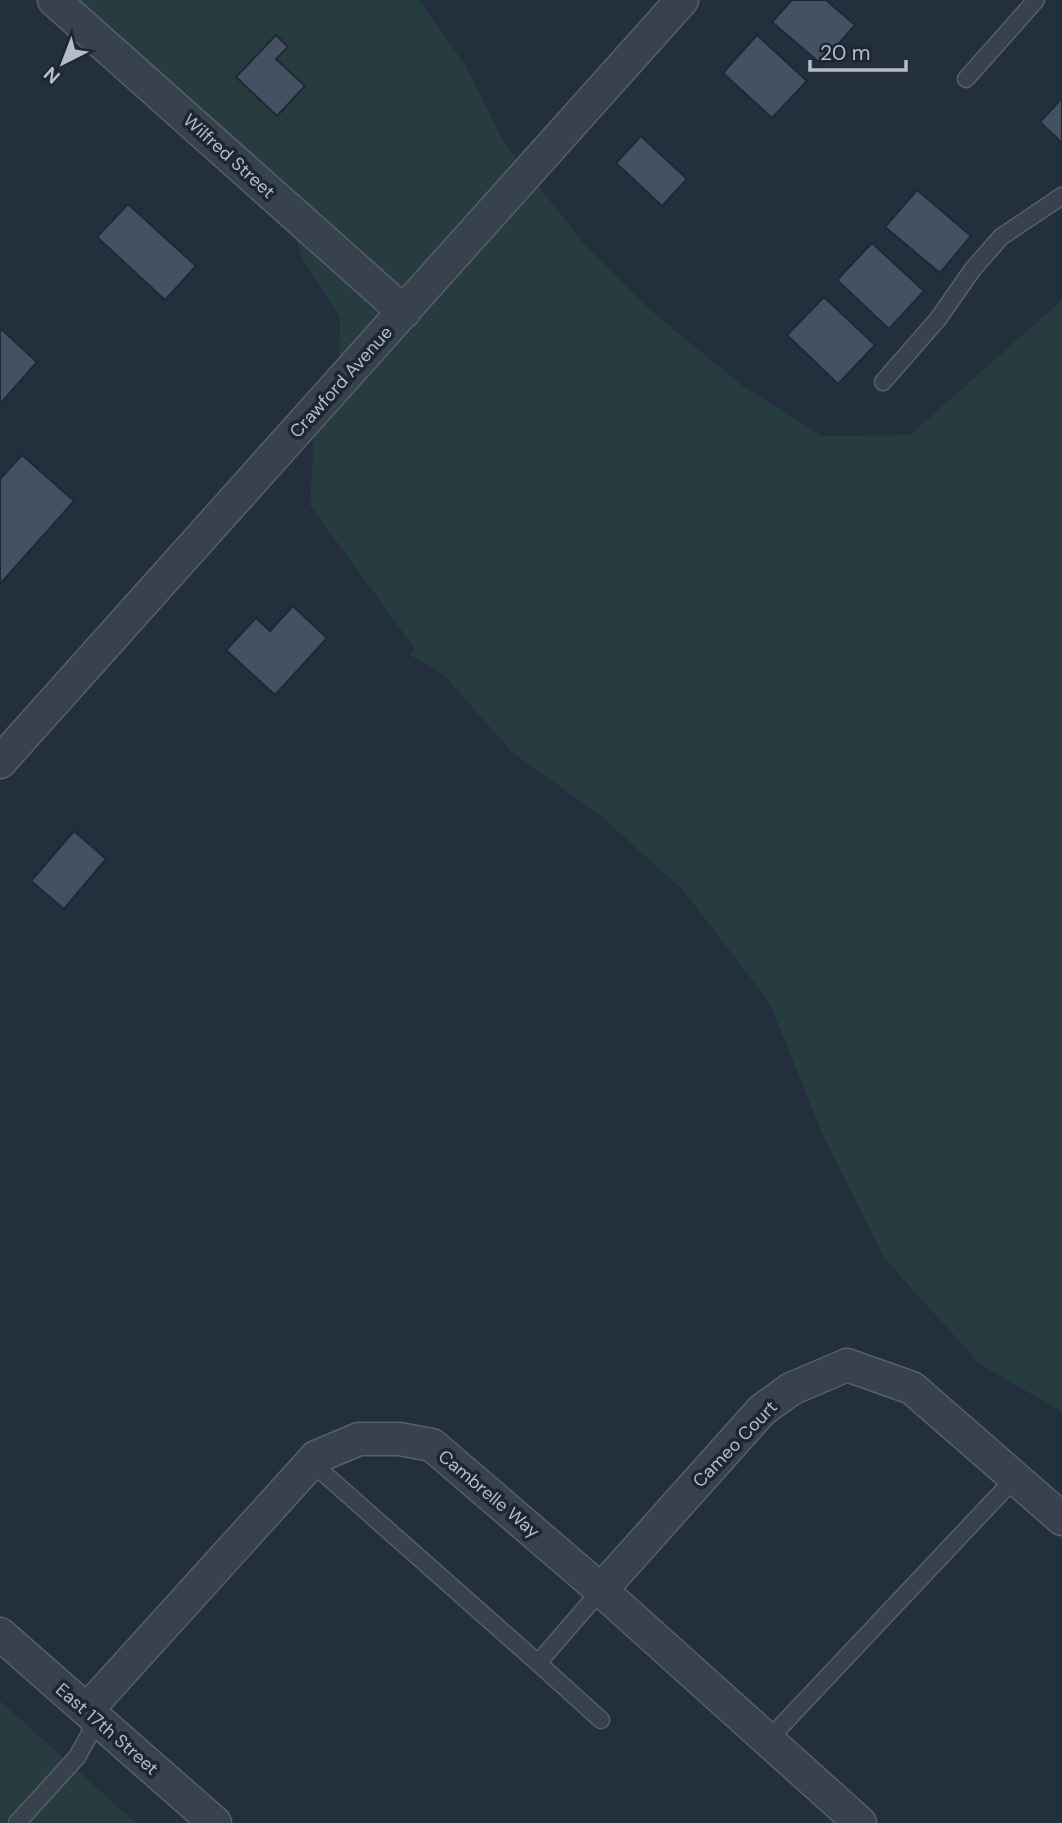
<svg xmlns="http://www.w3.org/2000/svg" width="1062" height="1823" font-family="'DM Sans',sans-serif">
<rect width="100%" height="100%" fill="#242f3e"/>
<path fill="#263c3f" d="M 74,0 L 419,0 L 466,66 L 504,143 L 585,245 L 649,309 L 740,384 L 822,436 L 910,435 L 1062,300 L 1062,1412 L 980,1364 L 885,1259 L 823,1135 L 769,1002 L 684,891 L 601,816 L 512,752 L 443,674 L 410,655 L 415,649 L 310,505 L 315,421 L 339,374 L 340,317 L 303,260 L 286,210 Z
M 0,1701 L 136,1823 L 0,1823 Z"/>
<path fill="#455162" stroke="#1f2835" stroke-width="2" d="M 792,0 L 826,0 L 855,25 L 821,64 L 772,22 Z
M 276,35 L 288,47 L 276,59 L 305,86 L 277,116 L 236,77 Z
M 757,35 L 807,81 L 772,118 L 723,73 Z
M 1062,98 L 1062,143 L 1040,122 Z
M 641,136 L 687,179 L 662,206 L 616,163 Z
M 917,190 L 971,236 L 940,273 L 885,227 Z
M 128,204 L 196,266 L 165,300 L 97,237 Z
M 872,243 L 924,291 L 889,329 L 837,280 Z
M 824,297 L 875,345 L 838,384 L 787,335 Z
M 0,328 L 37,362 L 0,404 Z
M 22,455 L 74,501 L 0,584 L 0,479 Z
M 293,606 L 327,638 L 275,695 L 226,650 L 256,618 L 270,631 Z
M 74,831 L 106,859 L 64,909 L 31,881 Z"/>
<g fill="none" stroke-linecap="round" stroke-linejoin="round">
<defs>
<path id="lane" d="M 966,79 L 1036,0
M 883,382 L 938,319 L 973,269 L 1001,237 L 1062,196
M 311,1462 L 538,1663 L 601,1590
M 538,1663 L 601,1720
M 768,1740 L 1015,1478
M 17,1823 L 77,1757 L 91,1732 L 87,1713"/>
<path id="street" d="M 54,0 L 404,312
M 0,762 L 682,0
M 601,1590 L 762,1410 L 791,1389 L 847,1365 L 912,1388 L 1062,1519
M 0,1634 L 215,1823
M 87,1710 L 316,1457 L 359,1439 L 399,1439 L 432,1445 L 601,1590 L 860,1823"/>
</defs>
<use href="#lane" stroke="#565f6c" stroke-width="19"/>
<use href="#street" stroke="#565f6c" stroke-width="35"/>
<use href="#lane" stroke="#38414e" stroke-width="16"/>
<use href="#street" stroke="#38414e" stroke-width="32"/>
</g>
<g text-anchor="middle" stroke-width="7" stroke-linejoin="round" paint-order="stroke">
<g font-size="18" fill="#b4bcc9" stroke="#1d2633">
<text transform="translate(229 156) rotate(42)" y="6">Wilfred Street</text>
<text transform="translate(341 382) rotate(-48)" y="6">Crawford Avenue</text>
<text transform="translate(735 1444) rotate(-46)" y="6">Cameo Court</text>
<text transform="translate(489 1494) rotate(40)" y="6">Cambrelle Way</text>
<text transform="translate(107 1729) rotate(41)" y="6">East 17th Street</text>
</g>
</g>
<g transform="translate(63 63) rotate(222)" stroke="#1d2633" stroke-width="5" paint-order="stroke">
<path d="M0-5L12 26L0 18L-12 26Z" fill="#b4bcc9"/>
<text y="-10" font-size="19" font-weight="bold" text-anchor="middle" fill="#b4bcc9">N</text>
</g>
<path d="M810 60v10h96v-10" fill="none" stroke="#b4bcc9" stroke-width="3.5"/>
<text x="820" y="60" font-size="21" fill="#b4bcc9" stroke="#1d2633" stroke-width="5" paint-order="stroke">20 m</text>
</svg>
